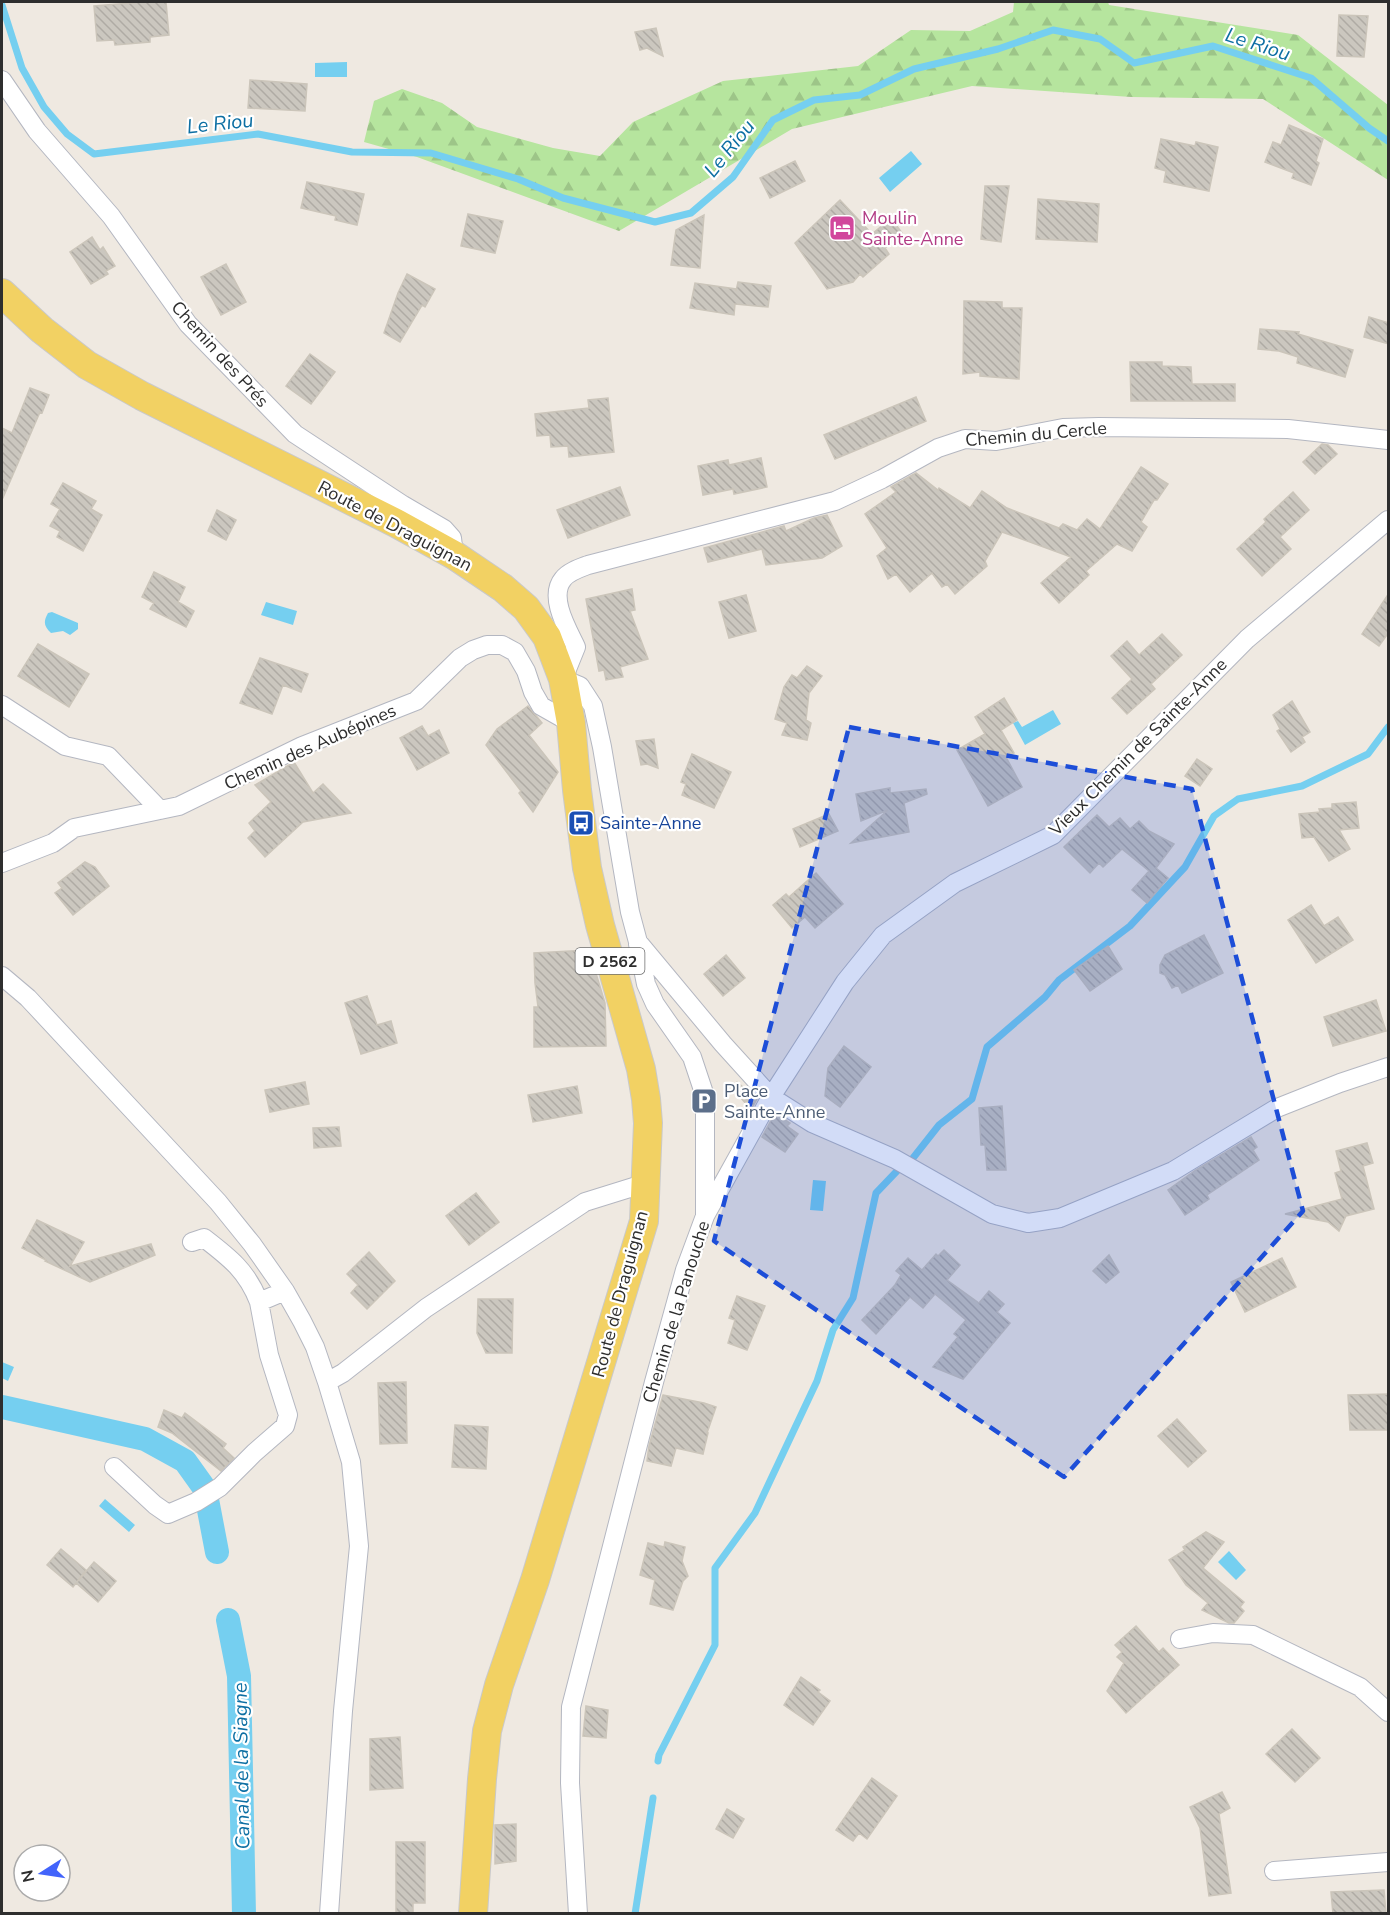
<svg xmlns="http://www.w3.org/2000/svg" width="1390" height="1915" font-family="'Nunito Sans',sans-serif">
<defs>
<pattern id="forest-firs" width="22" height="20" patternUnits="userSpaceOnUse" patternTransform="scale(1.5)"><rect width="22" height="20" fill="#b6e59e"/><path d="M5 1l3.5 6h-7zM16 11l3.5 6h-7z" fill="#9dc588"/></pattern>
<pattern id="building-back-hatch" width="6" height="6" patternUnits="userSpaceOnUse" patternTransform="scale(1.5)"><rect width="6" height="6" fill="#cbc7bf"/><path d="M-1 5l2 2M0 0l6 6M5-1l2 2" fill="none" stroke="#afaba4"/></pattern>
</defs>
<rect width="100%" height="100%" fill="#efe9e1"/>
<path fill="url(#forest-firs)" d="M 1014,2 L 1108,2 L 1109,5 L 1298,35 L 1388,105 L 1388,180 L 1263,99 L 1131,97 L 972,86 L 792,129 L 619,231 L 417,157 L 364,142 L 374,101 L 402,89 L 442,103 L 477,127 L 553,148 L 600,156 L 633,122 L 723,81 L 858,66 L 911,30 L 970,31 L 1013,12 Z"/>
<path fill="#75cff0" d="M 347,62 L 347,77 L 315,77 L 315,63 Z
M 911,151 L 922,164 L 890,192 L 879,178 Z
M 266,602 L 297,611 L 293,625 L 261,615 Z
M 52,612 L 78,623 L 78,629 L 70,635 L 63,631 L 51,633 C 44,626 43,622 48,613 Z
M 1053,710 L 1061,724 L 1025,745 L 1013,723 L 1018,721 L 1022,727 Z
M 813,1180 L 826,1181 L 823,1211 L 810,1210 Z
M 2,1362 L 14,1367 L 8,1381 L 2,1378 Z
M 105,1499 L 135,1525 L 129,1532 L 99,1506 Z
M 1229,1551 L 1246,1570 L 1236,1580 L 1218,1562 Z"/>
<g fill="none" stroke-linecap="round" stroke-linejoin="round">
<path stroke="#75cff0" stroke-width="7" d="M 2,5 L 22,68 L 44,107 L 67,134 L 94,154 L 258,134 L 352,152 L 431,153 L 518,179 L 563,198 L 655,222 L 691,213 L 733,177 L 773,120 L 814,100 L 860,95 L 914,69 L 998,49 L 1053,30 L 1100,39 L 1134,63 L 1213,46 L 1311,78 L 1369,128 L 1388,141
M 913,1158 L 939,1125 L 972,1099 L 987,1047 L 1045,997 L 1059,980 L 1130,926 L 1185,867 L 1214,816 L 1238,799 L 1302,786 L 1368,754 L 1388,727
M 658,1761 L 659,1755 L 715,1645 L 715,1568 L 755,1513 L 817,1381 L 833,1330 L 853,1298 L 876,1193 L 897,1171
M 635,1914 L 653,1798"/>
<path stroke="#75cff0" stroke-width="24" d="M 2,1407 L 145,1439 L 185,1461 L 205,1489 L 217,1552
M 228,1620 L 239,1676 L 244,1914"/>
</g>
<path fill="url(#building-back-hatch)" stroke="#cbc5ba" stroke-width="1.5" d="M 142,2 L 166,2 L 169,35 L 150,37 L 150,42 L 115,45 L 114,40 L 97,41 L 94,6 Z
M 1339,15 L 1368,16 L 1364,57 L 1337,56 Z
M 656,28 L 663,56 L 647,48 L 640,50 L 635,32 Z
M 250,80 L 307,84 L 305,111 L 248,108 Z
M 1289,125 L 1323,139 L 1316,161 L 1319,163 L 1311,185 L 1292,178 L 1294,173 L 1265,162 L 1273,142 L 1281,145 Z
M 1161,139 L 1195,146 L 1196,142 L 1218,147 L 1209,191 L 1164,182 L 1166,171 L 1155,168 Z
M 795,161 L 805,181 L 770,198 L 760,178 Z
M 307,182 L 364,194 L 357,225 L 335,220 L 336,216 L 301,208 Z
M 985,186 L 1009,186 L 1001,242 L 981,239 Z
M 1038,199 L 1099,204 L 1097,242 L 1036,239 Z
M 840,200 L 872,234 L 891,218 L 902,233 L 885,248 L 889,254 L 863,277 L 860,274 L 853,282 L 827,289 L 795,243 Z
M 468,214 L 503,221 L 495,253 L 461,246 Z
M 704,215 L 700,268 L 671,265 L 676,230 Z
M 92,237 L 100,250 L 103,247 L 115,266 L 106,271 L 108,274 L 91,284 L 70,252 Z
M 226,264 L 246,302 L 221,315 L 201,277 Z
M 407,274 L 435,289 L 425,307 L 422,305 L 400,342 L 384,333 L 398,293 Z
M 738,282 L 771,286 L 768,307 L 735,304 L 734,315 L 690,308 L 695,283 L 736,289 L 736,291 Z
M 964,301 L 1002,302 L 1002,308 L 1022,308 L 1019,379 L 980,376 L 980,372 L 963,374 Z
M 1369,317 L 1389,323 L 1389,344 L 1364,337 Z
M 1260,329 L 1299,332 L 1298,334 L 1353,350 L 1345,377 L 1297,363 L 1298,357 L 1279,351 L 1258,349 Z
M 310,354 L 335,372 L 311,404 L 286,386 Z
M 1130,362 L 1162,362 L 1162,366 L 1191,367 L 1192,384 L 1235,384 L 1235,401 L 1131,401 Z
M 30,388 L 49,395 L 42,413 L 40,412 L 2,500 L 2,428 L 12,433 Z
M 916,397 L 926,421 L 835,459 L 824,435 Z
M 608,398 L 614,452 L 569,457 L 568,446 L 551,447 L 550,435 L 537,436 L 535,414 L 589,408 L 588,400 Z
M 1322,444 L 1328,445 L 1337,454 L 1315,474 L 1303,462 Z
M 761,458 L 767,487 L 734,494 L 733,489 L 703,495 L 698,466 L 728,460 L 729,465 Z
M 1141,467 L 1168,484 L 1157,500 L 1154,500 L 1141,522 L 1147,527 L 1132,551 L 1117,544 L 1086,571 L 1089,575 L 1059,603 L 1041,583 L 1071,557 L 1002,532 L 985,561 L 987,566 L 955,594 L 947,584 L 942,587 L 932,573 L 910,592 L 896,574 L 888,579 L 877,556 L 887,548 L 865,514 L 896,492 L 891,487 L 916,473 L 938,490 L 939,488 L 970,508 L 982,491 L 1007,508 L 1059,528 L 1063,524 L 1077,530 L 1087,519 L 1100,529 Z
M 63,483 L 96,501 L 91,509 L 102,515 L 83,551 L 57,537 L 60,531 L 50,526 L 60,509 L 51,504 Z
M 620,487 L 630,515 L 568,538 L 557,510 Z
M 1293,492 L 1309,510 L 1280,537 L 1291,549 L 1262,576 L 1237,549 L 1266,522 L 1264,519 Z
M 217,510 L 236,520 L 226,540 L 208,531 Z
M 827,515 L 842,546 L 822,558 L 766,565 L 762,549 L 708,562 L 704,548 L 784,526 L 786,531 L 814,518 Z
M 154,572 L 185,587 L 178,602 L 194,611 L 186,627 L 150,609 L 154,603 L 142,597 Z
M 632,589 L 635,610 L 630,611 L 648,659 L 620,667 L 623,677 L 606,680 L 604,670 L 599,671 L 586,599 Z
M 1389,593 L 1389,632 L 1379,646 L 1362,634 Z
M 746,595 L 756,631 L 729,638 L 719,602 Z
M 1162,634 L 1182,655 L 1151,684 L 1155,689 L 1127,714 L 1112,698 L 1132,679 L 1111,656 L 1127,641 L 1139,655 Z
M 38,644 L 89,674 L 69,707 L 18,676 Z
M 260,658 L 308,674 L 301,692 L 283,685 L 272,714 L 240,703 Z
M 807,666 L 822,676 L 809,693 L 806,720 L 811,723 L 807,740 L 782,735 L 787,723 L 775,719 L 784,687 L 792,675 L 797,678 Z
M 1004,698 L 1017,720 L 1001,730 L 1014,753 L 1006,757 L 1022,787 L 988,806 L 957,750 L 985,734 L 975,717 Z
M 1292,701 L 1310,732 L 1302,737 L 1305,742 L 1291,752 L 1277,731 L 1280,729 L 1273,715 Z
M 528,706 L 542,723 L 529,735 L 558,772 L 533,812 L 519,793 L 521,791 L 486,745 L 497,729 Z
M 422,726 L 428,736 L 439,730 L 449,753 L 417,770 L 400,738 Z
M 654,739 L 658,768 L 647,764 L 641,765 L 636,741 Z
M 692,754 L 731,772 L 714,808 L 682,795 L 686,784 L 681,782 Z
M 1197,759 L 1212,769 L 1200,786 L 1185,776 Z
M 294,762 L 313,793 L 323,784 L 351,813 L 303,822 L 265,857 L 248,838 L 255,831 L 249,823 L 271,802 L 255,785 Z
M 890,788 L 890,793 L 926,789 L 927,794 L 904,803 L 909,832 L 851,843 L 888,810 L 861,821 L 856,794 Z
M 1356,802 L 1359,828 L 1339,830 L 1350,849 L 1329,861 L 1314,837 L 1302,838 L 1299,814 L 1320,812 L 1319,809 L 1332,808 L 1332,804 Z
M 829,814 L 838,831 L 800,847 L 793,829 Z
M 1097,815 L 1109,827 L 1120,818 L 1130,829 L 1139,821 L 1149,831 L 1174,844 L 1156,868 L 1168,878 L 1147,903 L 1132,890 L 1149,871 L 1122,849 L 1103,867 L 1099,863 L 1090,873 L 1064,847 Z
M 85,862 L 95,867 L 109,886 L 73,915 L 55,893 L 62,888 L 58,883 Z
M 816,873 L 843,904 L 815,928 L 805,917 L 792,928 L 773,905 L 786,894 L 789,897 Z
M 1311,905 L 1324,926 L 1338,917 L 1353,940 L 1316,963 L 1288,920 Z
M 1204,935 L 1223,973 L 1182,993 L 1178,985 L 1172,988 L 1165,975 L 1160,973 L 1160,965 L 1165,955 Z
M 1108,946 L 1122,969 L 1090,991 L 1074,970 Z
M 589,950 L 605,1003 L 606,1046 L 534,1047 L 534,1007 L 538,1007 L 535,983 L 534,953 Z
M 726,955 L 745,978 L 723,996 L 704,974 Z
M 367,996 L 377,1025 L 391,1021 L 397,1043 L 361,1054 L 345,1003 Z
M 1376,1000 L 1386,1031 L 1333,1046 L 1324,1017 Z
M 844,1046 L 871,1067 L 840,1107 L 825,1096 L 828,1068 Z
M 305,1082 L 309,1104 L 270,1112 L 265,1090 Z
M 737,1082 L 757,1099 L 751,1110 L 732,1087 Z
M 577,1086 L 582,1113 L 533,1122 L 528,1095 Z
M 1002,1106 L 1006,1170 L 987,1170 L 985,1145 L 981,1145 L 979,1108 Z
M 775,1113 L 790,1123 L 787,1126 L 798,1134 L 785,1152 L 762,1137 Z
M 339,1127 L 341,1146 L 314,1148 L 313,1128 Z
M 1251,1137 L 1257,1147 L 1253,1150 L 1259,1160 L 1207,1195 L 1209,1199 L 1185,1215 L 1168,1190 L 1196,1170 Z
M 1367,1143 L 1373,1163 L 1363,1166 L 1374,1209 L 1346,1216 L 1339,1231 L 1328,1222 L 1285,1214 L 1342,1199 L 1335,1173 L 1341,1171 L 1336,1151 Z
M 476,1193 L 499,1222 L 469,1245 L 446,1216 Z
M 37,1220 L 84,1242 L 70,1266 L 151,1244 L 155,1255 L 90,1282 L 45,1261 L 46,1260 L 22,1248 Z
M 944,1250 L 960,1265 L 947,1280 L 979,1303 L 989,1291 L 1004,1304 L 997,1312 L 1010,1323 L 963,1379 L 933,1367 L 958,1337 L 954,1334 L 966,1320 L 935,1294 L 923,1308 L 910,1297 L 876,1334 L 862,1320 L 895,1285 L 901,1275 L 896,1271 L 908,1258 L 922,1270 L 936,1254 L 938,1256 Z
M 369,1252 L 395,1281 L 367,1309 L 351,1293 L 358,1285 L 347,1274 Z
M 1109,1255 L 1119,1272 L 1106,1283 L 1093,1271 Z
M 1282,1258 L 1296,1287 L 1245,1312 L 1231,1282 Z
M 737,1296 L 765,1306 L 747,1350 L 728,1343 L 735,1320 L 729,1318 Z
M 478,1299 L 513,1299 L 512,1353 L 486,1353 L 477,1333 Z
M 406,1382 L 407,1443 L 380,1444 L 378,1383 Z
M 1389,1394 L 1389,1430 L 1350,1430 L 1348,1395 Z
M 663,1395 L 704,1403 L 716,1407 L 707,1433 L 708,1433 L 703,1454 L 676,1448 L 671,1466 L 647,1461 L 649,1446 Z
M 164,1410 L 182,1418 L 185,1413 L 226,1444 L 223,1448 L 234,1458 L 221,1471 L 172,1433 L 158,1427 Z
M 1177,1419 L 1206,1451 L 1188,1467 L 1158,1436 Z
M 455,1425 L 488,1427 L 486,1469 L 452,1467 Z
M 1206,1532 L 1224,1542 L 1203,1568 L 1244,1602 L 1240,1607 L 1244,1611 L 1234,1623 L 1229,1623 L 1202,1610 L 1208,1603 L 1186,1585 L 1169,1560 L 1185,1550 L 1183,1547 Z
M 665,1542 L 685,1547 L 682,1561 L 688,1576 L 683,1581 L 673,1610 L 650,1604 L 655,1580 L 640,1575 L 648,1543 L 664,1547 Z
M 61,1549 L 86,1570 L 77,1582 L 94,1562 L 116,1581 L 98,1602 L 76,1583 L 73,1587 L 47,1565 Z
M 1136,1626 L 1159,1652 L 1163,1648 L 1179,1665 L 1126,1713 L 1107,1691 L 1124,1663 L 1117,1657 L 1122,1652 L 1115,1645 Z
M 801,1677 L 820,1690 L 818,1692 L 830,1701 L 813,1725 L 784,1705 Z
M 586,1706 L 608,1710 L 606,1738 L 583,1736 Z
M 1292,1729 L 1320,1758 L 1295,1782 L 1266,1754 Z
M 400,1737 L 403,1788 L 370,1790 L 370,1739 Z
M 872,1778 L 897,1796 L 867,1839 L 859,1833 L 853,1841 L 836,1830 Z
M 1222,1792 L 1230,1808 L 1219,1814 L 1231,1893 L 1209,1896 L 1200,1828 L 1190,1807 Z
M 727,1809 L 744,1819 L 733,1838 L 716,1829 Z
M 516,1824 L 516,1861 L 495,1864 L 495,1825 Z
M 396,1842 L 425,1842 L 425,1903 L 413,1903 L 413,1914 L 396,1914 Z
M 1384,1890 L 1386,1914 L 1333,1914 L 1331,1892 Z"/>
<g fill="none" stroke-linecap="round" stroke-linejoin="round">
<defs>
<path id="minor" d="M 2,80 L 37,131 L 111,216 L 188,324 L 295,434 L 403,505 L 444,529 L 452,538 L 454,555
M 1388,440 L 1288,429 L 1099,427 L 1063,428 L 996,441 L 965,439 L 938,448 L 882,479 L 835,501 L 588,565 C 580,568 568,572 563,579 C 548,597 568,630 576,647 L 563,679 L 580,686 L 593,706 L 602,747 L 630,912 L 638,942 L 723,1044 L 771,1097 L 812,1123 L 895,1159 L 992,1214 L 1028,1223 L 1060,1218 L 1173,1171 L 1277,1108 L 1340,1083 L 1388,1067
M 2,705 L 65,746 L 108,756 L 160,810
M 2,863 L 53,843 L 74,828 L 179,806 L 302,746 L 416,701 L 460,658 L 473,650 L 487,645 L 502,645 L 515,652 L 526,671 L 533,692 L 541,706 L 571,723
M 638,944 L 646,984 L 655,1004 L 692,1057 L 705,1096 L 705,1215
M 2,976 L 28,998 L 218,1202 L 252,1244 L 285,1291 L 302,1321 L 315,1347 L 327,1382 L 351,1462 L 359,1546 L 343,1711 L 329,1914
M 192,1242 L 204,1238 C 230,1258 247,1271 259,1302
M 327,1382 L 343,1373 L 426,1308 L 585,1202 L 646,1183
M 114,1467 L 155,1505 L 168,1514 L 196,1502 L 220,1487 L 254,1453 L 285,1426 L 288,1415 L 269,1355 L 259,1302 L 285,1291
M 1180,1639 L 1213,1633 L 1253,1635 L 1360,1687 L 1388,1712
M 1274,1871 L 1388,1862
M 578,1914 L 570,1783 L 571,1707 L 654,1382 L 685,1270 L 705,1216 L 771,1097 L 845,982 L 883,935 L 955,883 L 1053,835 L 1247,639 L 1388,520"/>
<path id="primary" d="M 2,293 L 42,330 L 87,365 L 142,396 L 396,523 L 454,555 L 503,588 L 526,608 L 547,637 L 563,679 L 571,723 L 577,790 L 587,868 L 600,925 L 641,1069 L 646,1099 L 648,1123 L 644,1221 L 535,1580 L 499,1685 L 487,1731 L 482,1779 L 473,1914"/>
</defs>
<use href="#minor" stroke="#b4b7c1" stroke-width="20"/>
<use href="#primary" stroke="#c9c9c9" stroke-width="30"/>
<use href="#minor" stroke="#fff" stroke-width="18"/>
<use href="#primary" stroke="#f2d163" stroke-width="28"/>
</g>
<path fill="#1d4ed8" fill-opacity="0.2" stroke="#1d4ed8" stroke-width="4.5" stroke-dasharray="12 8" stroke-linejoin="round" d="M 849,727 L 1192,789 L 1303,1211 L 1064,1477 L 714,1241 Z"/>
<defs>
<symbol id="hotel-square" viewBox="-11 -11 22 22"><rect x="-9" y="-9" width="18" height="18" rx="4" fill="#d1479c" stroke="#fff"/><path d="M-6-4.5h1.5V1H6V5H4.5V3h-9V5H-6ZM-4 0a1.8 1.8 0 1 1 3.6 0ZM.5 0V-2.5h3Q6-2.5 6 0Z" fill="#fff"/></symbol>
<symbol id="bus-square" viewBox="-11 -11 22 22"><rect x="-9" y="-9" width="18" height="18" rx="4" fill="#1a4fb4" stroke="#fff"/><path d="M-5-6H5V4H4V6H2V4H-2V6H-4V4H-5ZM-3.5-4V0h7V-4ZM-3.5 1.2v1.5H-2V1.2ZM2 1.2v1.5H3.5V1.2Z" fill="#fff"/></symbol>
<symbol id="parking-square" viewBox="-11 -11 22 22"><rect x="-9" y="-9" width="18" height="18" rx="4" fill="#5c6f8a" stroke="#fff"/><path d="M-3.5-5.5H1a3.5 3.5 0 0 1 0 7H-1V5.5H-3.5ZM-1-3.4V-.6H.8a1.4 1.4 0 0 0 0-2.8Z" fill="#fff"/></symbol>
</defs>
<g fill-rule="evenodd">
<use href="#hotel-square" x="827" y="213" width="30" height="30"/>
<use href="#bus-square" x="566" y="808" width="30" height="30"/>
<use href="#parking-square" x="689" y="1086" width="30" height="30"/>
</g>
<g text-anchor="middle" stroke-width="4.5" stroke-linejoin="round" paint-order="stroke">
<rect fill="#fff" stroke="#6d6d6d" stroke-width="1.5" x="575.5" y="948" width="69" height="26" rx="4.5"/>
<g font-size="16" font-weight="bold" fill="#2e2e2e">
<text x="610" y="967">D 2562</text>
</g>
<g font-size="18" fill="#b23c85" stroke="#fff" text-anchor="start">
<text x="862" y="224">Moulin<tspan x="862" dy="21">Sainte-Anne</tspan></text>
</g>
<g font-size="18" fill="#2e2e2e" stroke="#fff">
<text transform="translate(220 354) rotate(48)" y="6">Chemin des Prés</text>
<text transform="translate(1036 434) rotate(-5)" y="6">Chemin du Cercle</text>
<text transform="translate(395 526) rotate(28)" y="6">Route de Draguignan</text>
<text transform="translate(310 747) rotate(-24)" y="6">Chemin des Aubépines</text>
<text transform="translate(1138 747) rotate(-45)" y="6">Vieux Chemin de Sainte-Anne</text>
<text transform="translate(620 1294) rotate(-75)" y="6">Route de Draguignan</text>
<text transform="translate(676 1312) rotate(-73)" y="6">Chemin de la Panouche</text>
</g>
<g font-size="18" fill="#164399" stroke="#fff" text-anchor="start">
<text x="600" y="829">Sainte-Anne</text>
</g>
<g font-size="18" fill="#4e5e75" stroke="#fff" text-anchor="start">
<text x="724" y="1097">Place<tspan x="724" dy="21">Sainte-Anne</tspan></text>
</g>
<g font-size="20" font-style="italic" fill="#0d6fa3" stroke="#fff">
<text transform="translate(1258 44) rotate(18)" y="7">Le Riou</text>
<text transform="translate(220 123) rotate(-6)" y="7">Le Riou</text>
<text transform="translate(729 148) rotate(-51)" y="7">Le Riou</text>
<text transform="translate(241 1766) rotate(-91)" y="7">Canal de la Siagne</text>
</g>
</g>
<rect width="1390" height="1915" fill="none" stroke="#2e2e2e" stroke-width="6"/>
<g transform="translate(42 1873) rotate(258)"><circle r="28" fill="#ffffff" stroke="#ababab" stroke-width="1.5"/>
<path d="M0-4.5L10 22L0 15L-10 22Z" fill="#4264fb"/>
<text y="-9" font-size="16" font-weight="bold" text-anchor="middle" fill="#2e2e2e">N</text>
</g>
</svg>
